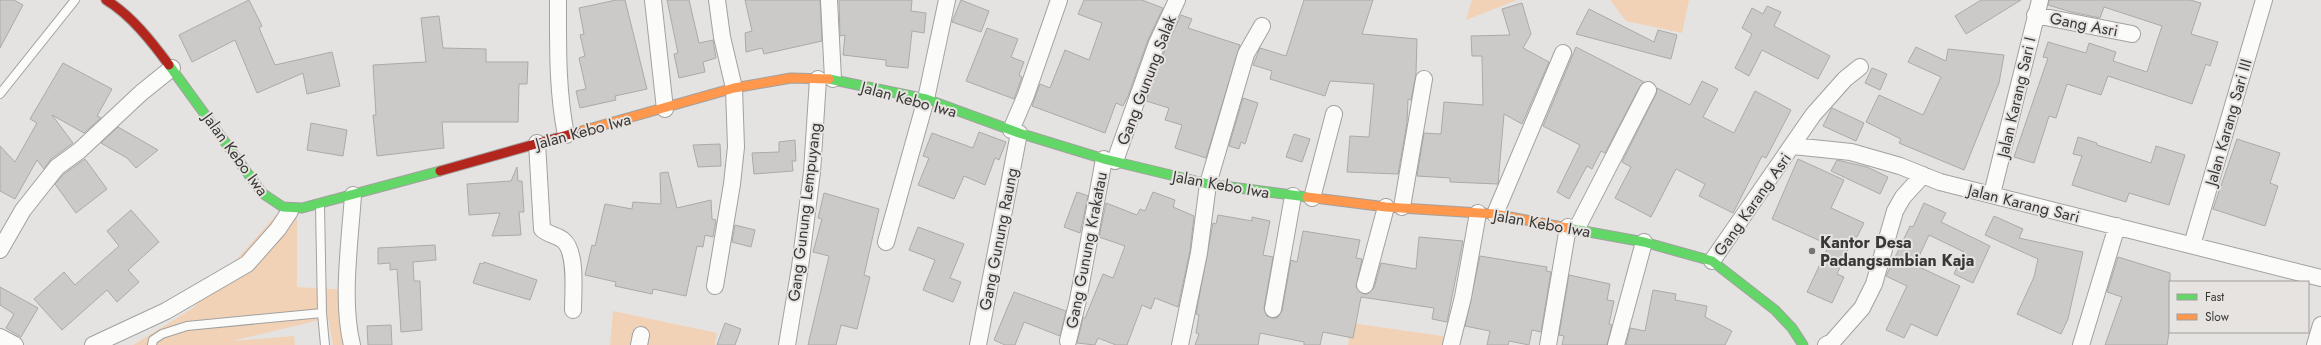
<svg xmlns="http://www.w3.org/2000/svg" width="2321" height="345" font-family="Jost,sans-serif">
<rect width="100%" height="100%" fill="#e5e3e1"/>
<path fill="#f2d2b6" d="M 1472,0 L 1517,0 L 1466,20 Z
M 1610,0 L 1689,0 L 1682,33 L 1626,21 Z
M 287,203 L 297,213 L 297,287 L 350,290 L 353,345 L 333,345 L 328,318 L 232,341 L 294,336 L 295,345 L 133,345 L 193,308 Z
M 613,311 L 717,333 L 715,345 L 610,345 Z
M 1351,323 L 1449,337 L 1447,345 L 1348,345 Z"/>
<path fill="#cbcac9" stroke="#abaaa9" d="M 0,0 L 14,0 L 23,5 L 0,48 Z
M 249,0 L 262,26 L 259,28 L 275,65 L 332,52 L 340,86 L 307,94 L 303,73 L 257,93 L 235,40 L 192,62 L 179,35 Z
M 616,0 L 625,0 L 647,89 L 615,96 L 616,100 L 580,108 L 576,91 L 586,89 L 579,58 L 585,56 L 580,35 L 584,34 L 579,8 Z
M 667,0 L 689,0 L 699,43 L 713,40 L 716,58 L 703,62 L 705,72 L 679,78 L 674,54 L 678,53 Z
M 745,0 L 820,0 L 822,41 L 764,54 L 762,48 L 746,52 L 745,33 L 752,31 Z
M 839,0 L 912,0 L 911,11 L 926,13 L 924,33 L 912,31 L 908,68 L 886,66 L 886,60 L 843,55 L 845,35 L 840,36 Z
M 961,0 L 989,11 L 981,32 L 952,22 Z
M 1084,0 L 1142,0 L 1163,8 L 1148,40 L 1128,96 L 1123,106 L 1116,103 L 1105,133 L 1032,106 L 1040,84 L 1050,88 L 1065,50 L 1089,60 L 1102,23 L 1078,14 Z
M 1304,0 L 1373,0 L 1362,34 L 1417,39 L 1416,74 L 1411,100 L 1408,99 L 1407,123 L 1398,174 L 1347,172 L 1350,136 L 1369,137 L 1374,84 L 1330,81 L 1325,96 L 1270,79 L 1272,71 L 1253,65 L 1260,48 L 1286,56 Z
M 1981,0 L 2021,0 L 1966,34 L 1955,16 Z
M 2049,0 L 2190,0 L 2201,3 L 2191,34 L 2218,42 L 2210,66 L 2206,64 L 2192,104 L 2108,76 L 2101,95 L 2067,84 L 2056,118 L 2049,116 L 2034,163 L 2014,157 L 2048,58 L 2043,57 L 2048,42 L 2086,53 L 2089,43 L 2116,52 L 2113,61 L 2147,72 L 2162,26 L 2104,7 L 2100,18 L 2071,12 L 2048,5 Z
M 1522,3 L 1531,34 L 1523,48 L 1549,62 L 1522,124 L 1504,114 L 1498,184 L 1450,182 L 1450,178 L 1417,176 L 1424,133 L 1441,134 L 1444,102 L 1483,105 L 1482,56 L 1472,56 L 1471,36 L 1510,35 L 1502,9 Z
M 1767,6 L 1781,12 L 1774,26 L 1830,56 L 1818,79 L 1762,50 L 1749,76 L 1735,68 L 1752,34 L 1742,28 L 1752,8 L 1763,14 Z
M 1589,9 L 1654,42 L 1658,30 L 1677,35 L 1671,59 L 1576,34 Z
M 1181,15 L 1192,19 L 1188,28 L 1240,45 L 1206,158 L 1175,148 L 1182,125 L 1165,120 L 1169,108 L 1146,101 L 1166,47 Z
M 439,16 L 443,48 L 486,49 L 486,62 L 528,62 L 527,84 L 519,84 L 518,122 L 442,122 L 444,148 L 377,156 L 373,115 L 376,115 L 373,65 L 426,62 L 421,18 Z
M 987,28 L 1018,39 L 1011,57 L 1024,62 L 1019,75 L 1022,77 L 1014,99 L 966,81 Z
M 1576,47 L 1644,82 L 1640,86 L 1605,153 L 1601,151 L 1592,169 L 1587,166 L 1569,199 L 1557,192 L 1580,145 L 1543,126 Z
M 1916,47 L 1946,61 L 1948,49 L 2004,55 L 1999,83 L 1964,170 L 1899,143 L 1901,139 L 1866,122 L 1879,95 L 1923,115 L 1941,77 L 1908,62 Z
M 63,63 L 112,89 L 97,116 L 101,118 L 84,133 L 52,115 L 73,143 L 51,159 L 44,169 L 37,160 L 15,199 L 0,191 L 0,146 L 15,162 L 37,123 L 30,119 Z
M 1872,68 L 1887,74 L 1880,90 L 1865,83 Z
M 1702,81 L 1718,89 L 1703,117 L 1734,133 L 1755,91 L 1791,110 L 1766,158 L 1762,156 L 1733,213 L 1699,196 L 1705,184 L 1676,169 L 1651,217 L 1615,198 L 1631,167 L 1622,162 L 1656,94 L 1657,88 L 1690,105 Z
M 1243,98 L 1258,103 L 1245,144 L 1241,142 L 1239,149 L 1229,146 Z
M 1832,108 L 1864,123 L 1856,141 L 1823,126 Z
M 311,123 L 347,130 L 343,156 L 307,150 Z
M 118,127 L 158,150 L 136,168 L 127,158 L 101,143 Z
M 979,132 L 1006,142 L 999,160 L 995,158 L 985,185 L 964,176 L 954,199 L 918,185 L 929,158 L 923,156 L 932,133 L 973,148 Z
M 1294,134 L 1310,139 L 1302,162 L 1286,157 Z
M 2078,137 L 2097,143 L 2097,145 L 2151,163 L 2156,146 L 2185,155 L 2169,205 L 2129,193 L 2126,202 L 2072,185 L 2082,156 L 2073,154 Z
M 2237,139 L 2280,153 L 2270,183 L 2278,186 L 2265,226 L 2213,209 Z
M 795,140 L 796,161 L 792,161 L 793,171 L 754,174 L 752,153 L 779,152 L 779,142 Z
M 720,144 L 721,166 L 698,167 L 693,145 Z
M 85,159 L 107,189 L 76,213 L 55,184 L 64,174 Z
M 1798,159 L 1844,180 L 1831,208 L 1864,223 L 1857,237 L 1854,236 L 1837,274 L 1844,277 L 1832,303 L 1807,292 L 1829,245 L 1772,219 Z
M 1837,160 L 1867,167 L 1888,177 L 1880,194 L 1831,171 Z
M 517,167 L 518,181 L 522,181 L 524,212 L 519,212 L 521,235 L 492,236 L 500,213 L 469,215 L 467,184 L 511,181 Z
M 668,172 L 677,208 L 711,200 L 712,219 L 716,220 L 713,237 L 705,235 L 703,247 L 697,246 L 686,296 L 653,289 L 652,294 L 615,286 L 616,282 L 585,275 L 592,245 L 595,246 L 605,204 L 632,209 L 633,202 L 661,204 L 660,173 Z
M 1077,192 L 1088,196 L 1080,233 L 1064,227 Z
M 1153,192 L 1175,200 L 1173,207 L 1194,216 L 1190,251 L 1178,307 L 1155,298 L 1151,309 L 1142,305 L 1127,345 L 1116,345 L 1098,338 L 1095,345 L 1077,343 L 1083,318 L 1085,318 L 1103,274 L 1113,278 L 1125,246 L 1099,237 L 1106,203 L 1137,215 L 1140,209 L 1145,211 Z
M 824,193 L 879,209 L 864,275 L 870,277 L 857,329 L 841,325 L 836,345 L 808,345 L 829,256 L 813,252 L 822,219 L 818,218 Z
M 1924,203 L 1946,213 L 1941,222 L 1990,246 L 1973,283 L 1954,274 L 1964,252 L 1929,235 L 1915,265 L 1960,286 L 1937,336 L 1911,324 L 1904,338 L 1886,330 L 1907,286 L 1886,276 L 1910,226 L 1913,227 Z
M 131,210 L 159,242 L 128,270 L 139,282 L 117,302 L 107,290 L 62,330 L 34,299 L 64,272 L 75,285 L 119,246 L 107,231 Z
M 1218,215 L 1252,221 L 1252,217 L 1270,221 L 1263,255 L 1273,257 L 1264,308 L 1267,316 L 1272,318 L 1277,318 L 1282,311 L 1291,260 L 1297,262 L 1303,231 L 1360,240 L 1356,258 L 1362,259 L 1356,287 L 1363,294 L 1368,294 L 1374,288 L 1381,263 L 1416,269 L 1419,237 L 1463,241 L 1447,322 L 1432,319 L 1434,308 L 1361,297 L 1353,338 L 1323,332 L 1320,345 L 1304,345 L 1304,342 L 1260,333 L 1258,345 L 1195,345 L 1199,334 L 1196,333 L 1199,315 L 1196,314 L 1213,223 L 1216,224 Z
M 1994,216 L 2023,229 L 2019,238 L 2083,252 L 2068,319 L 2061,334 L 2017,314 L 2034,277 L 2038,259 L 1985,235 Z
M 735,225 L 755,230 L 751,247 L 732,242 Z
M 918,227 L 964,244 L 950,278 L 961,282 L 953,302 L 923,290 L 935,260 L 909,250 Z
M 435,245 L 436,260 L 413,262 L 414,281 L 420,281 L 422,330 L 401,332 L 397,269 L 390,270 L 390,263 L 378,264 L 378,248 Z
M 1480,256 L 1547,267 L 1546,271 L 1551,272 L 1541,332 L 1532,330 L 1529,345 L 1509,341 L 1508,345 L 1487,345 L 1490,331 L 1465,326 Z
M 2118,257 L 2170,273 L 2170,327 L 2167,345 L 2105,345 L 2122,297 L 2107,292 Z
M 484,262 L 537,280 L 530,300 L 473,283 L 480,263 L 483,264 Z
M 1569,275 L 1610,284 L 1607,300 L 1614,301 L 1609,324 L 1612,325 L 1607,345 L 1562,345 L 1564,336 L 1559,335 Z
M 0,287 L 38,308 L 21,337 L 6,328 L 14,314 L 0,305 Z
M 1653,290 L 1676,294 L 1675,300 L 1707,306 L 1705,317 L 1732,331 L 1725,345 L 1626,345 L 1630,328 L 1645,331 Z
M 1014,292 L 1066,311 L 1060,336 L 1024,322 L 1015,345 L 1005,345 L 994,340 Z
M 725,323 L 741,329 L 735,345 L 717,345 Z
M 391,325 L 392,345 L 368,345 L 367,326 Z"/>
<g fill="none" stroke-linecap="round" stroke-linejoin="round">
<defs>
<path id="lane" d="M 0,94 L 75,0
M 320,205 L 322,313 L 325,345
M 152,345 L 153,340 L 162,334 L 187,326 L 322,313"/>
<path id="street" d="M 558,0 C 558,46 557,90 566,135
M 653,0 L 665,109
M 829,0 L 833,79
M 2035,15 L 2132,34
M 1011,130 L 1026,95 L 1059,0
M 537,143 L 542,229 C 548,235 558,235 564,241 C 577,253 573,293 573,310
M 1793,146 L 1851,152 L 1900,166 L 1940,182 L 2321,278
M 1115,161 L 1157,43 L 1177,0
M 1992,194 L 2040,0
M 1312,198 L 1334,114
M 1402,207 L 1424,79
M 1495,214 L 1563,53
M 1577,228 L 1648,90
M 886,242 L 926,99 L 947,0
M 2192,245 L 2264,0
M 0,250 L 23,210 L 57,167 L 79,151 L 141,93 L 172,68
M 1712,261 L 1813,115 L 1845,79 L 1860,67
M 1365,285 L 1386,207
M 715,286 L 732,184 L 736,147 L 734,88 L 722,37 L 717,0
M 1273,309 L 1293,196
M 0,337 L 15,345
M 1068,341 L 1078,300 L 1104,159
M 93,345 L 166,311 L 247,264 L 278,229 L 290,211
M 352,345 C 341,302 350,240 353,195
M 639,345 L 641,335
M 787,345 L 800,267 L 812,172 L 818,79
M 978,345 L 1019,133
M 1180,345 L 1199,253 L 1208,184 L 1246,54 L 1262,26
M 1451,345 L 1463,297 L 1478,213
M 1548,345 L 1568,227
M 1616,345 L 1644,242
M 1826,345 L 1832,342 L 1862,308 L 1874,284 L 1895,211 L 1903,197 L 1923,175
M 2081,345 L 2117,226
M 2315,345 L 2321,325"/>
<path id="fast" d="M 169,65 L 262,193 L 283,207 L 302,208 L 440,171
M 829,79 L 926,99 L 1019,133 L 1104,159 L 1208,184 L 1307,197
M 1567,228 L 1644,242 L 1712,261 L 1775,310 L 1792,328 L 1803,345"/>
<path id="slow" d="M 578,132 L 734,88 L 791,78 L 829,79
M 1307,197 L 1386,207 L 1495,214 L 1567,228"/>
<path id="jam" d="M 106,0 C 131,15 152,42 169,65
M 440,171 L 578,132"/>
</defs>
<use href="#lane" stroke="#a2a1a0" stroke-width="10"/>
<use href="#street" stroke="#a2a1a0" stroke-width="18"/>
<use href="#fast" stroke="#a2a1a0" stroke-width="11"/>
<use href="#slow" stroke="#a2a1a0" stroke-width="11"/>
<use href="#jam" stroke="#a2a1a0" stroke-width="11"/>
<use href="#lane" stroke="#fbfbfa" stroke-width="8"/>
<use href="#street" stroke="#fbfbfa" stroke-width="16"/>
<use href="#fast" stroke="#63d668" stroke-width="9"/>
<use href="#slow" stroke="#ff974d" stroke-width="9"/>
<use href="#jam" stroke="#b3261e" stroke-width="9"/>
</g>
<circle fill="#757472" stroke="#e6e3e0" stroke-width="1.5" cx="1812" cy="251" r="4"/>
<g text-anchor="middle" stroke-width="4" stroke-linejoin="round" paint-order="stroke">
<g font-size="16" fill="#393837" stroke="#e6e3e0">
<text transform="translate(2084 24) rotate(11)" y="6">Gang Asri</text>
<text transform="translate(1146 80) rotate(-69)" y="6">Gang Gunung Salak</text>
<text transform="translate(2016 97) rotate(-77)" y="6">Jalan Karang Sari I</text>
<text transform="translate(909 99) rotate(15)" y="6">Jalan Kebo Iwa</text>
<text transform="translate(2228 122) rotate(-74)" y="6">Jalan Karang Sari III</text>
<text transform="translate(583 131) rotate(-15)" y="6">Jalan Kebo Iwa</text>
<text transform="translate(236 154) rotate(54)" y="6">Jalan Kebo Iwa</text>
<text transform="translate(1221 184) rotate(10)" y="6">Jalan Kebo Iwa</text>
<text transform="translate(2024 203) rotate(14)" y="6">Jalan Karang Sari</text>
<text transform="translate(1752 204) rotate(-55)" y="6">Gang Karang Asri</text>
<text transform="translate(804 212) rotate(-83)" y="6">Gang Gunung Lempuyang</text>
<text transform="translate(1542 223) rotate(10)" y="6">Jalan Kebo Iwa</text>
<text transform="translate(998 239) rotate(-79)" y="6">Gang Gunung Raung</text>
<text transform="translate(1086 250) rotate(-79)" y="6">Gang Gunung Krakatau</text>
</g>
<g font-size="16" font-weight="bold" fill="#393837" stroke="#e6e3e0" text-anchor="start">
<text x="1820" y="248">Kantor Desa<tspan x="1820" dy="18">Padangsambian Kaja</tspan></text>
</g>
</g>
<rect x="2169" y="281" width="140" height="52" fill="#e6e3e0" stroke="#a19f9c"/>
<rect x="2177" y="294" width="20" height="6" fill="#63d668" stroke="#a19f9c"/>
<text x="2205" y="301" font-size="12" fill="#393837">Fast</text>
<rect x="2177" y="314" width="20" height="6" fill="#ff974d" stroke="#a19f9c"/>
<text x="2205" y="321" font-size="12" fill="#393837">Slow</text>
</svg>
